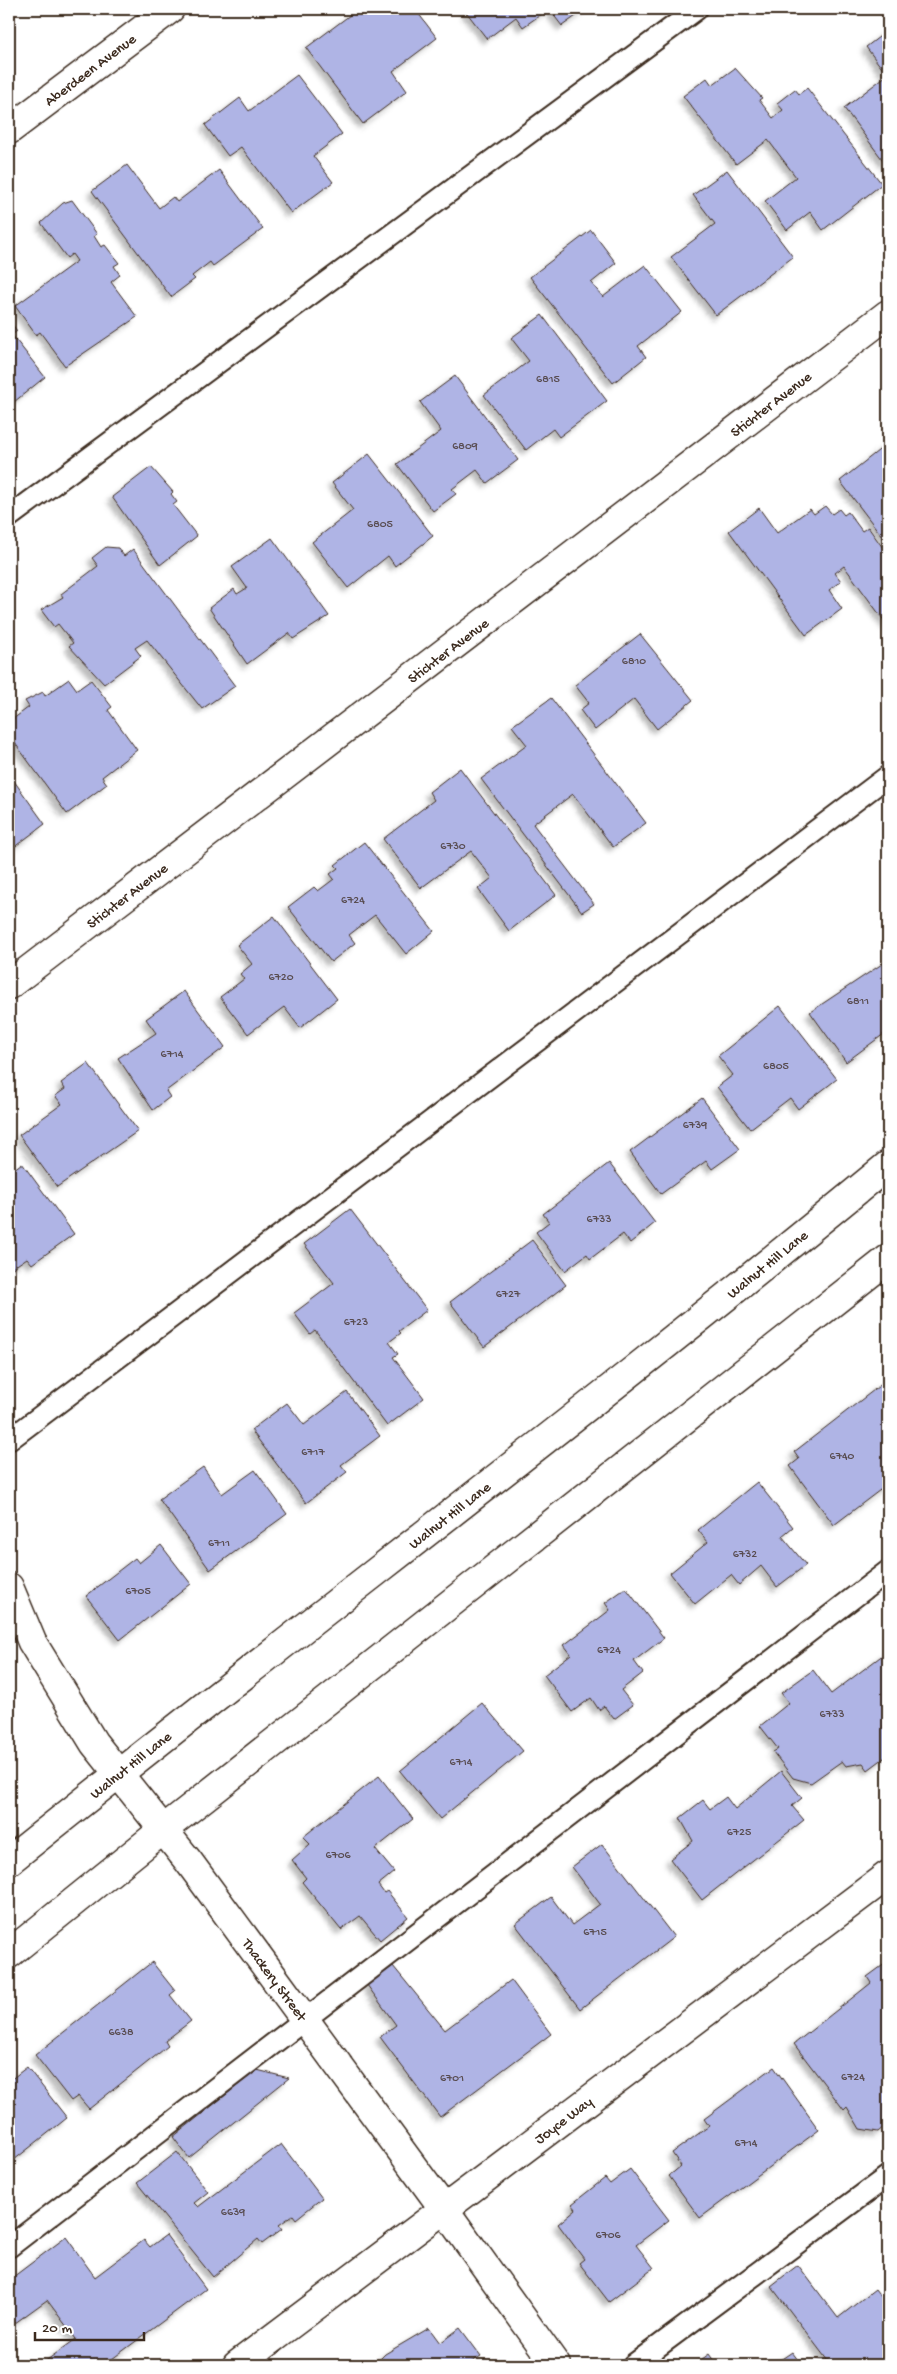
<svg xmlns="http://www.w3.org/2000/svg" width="897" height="2374" font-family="'Gochi Hand',sans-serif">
<defs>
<filter id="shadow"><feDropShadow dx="-4.5" dy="4.5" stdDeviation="2.5" flood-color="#0004"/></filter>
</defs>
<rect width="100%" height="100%" fill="#fff"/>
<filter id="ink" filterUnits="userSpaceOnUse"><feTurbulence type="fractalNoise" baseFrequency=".02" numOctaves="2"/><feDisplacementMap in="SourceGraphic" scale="10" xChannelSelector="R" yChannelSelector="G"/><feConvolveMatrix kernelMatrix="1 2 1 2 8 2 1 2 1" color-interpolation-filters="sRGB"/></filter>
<g filter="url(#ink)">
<path fill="#afb4e5" stroke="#3b2a1e" filter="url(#shadow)" d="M 358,9 L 415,9 L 437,38 L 393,71 L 407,91 L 363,124 L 306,48 Z
M 464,9 L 586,9 L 562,26 L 549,9 L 523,27 L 516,17 L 487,39 Z
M 888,30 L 888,167 L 844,108 L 887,75 L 866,47 Z
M 735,68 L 762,98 L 759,100 L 773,118 L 783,110 L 777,103 L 795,89 L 799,94 L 807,88 L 882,184 L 823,230 L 810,212 L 787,230 L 765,201 L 796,177 L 768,140 L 736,164 L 683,96 L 707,78 L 712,85 Z
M 297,75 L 342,134 L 313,156 L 333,182 L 291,213 L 241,147 L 228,156 L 205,125 L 240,98 L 249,111 Z
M 127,165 L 159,208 L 173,197 L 177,202 L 219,170 L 263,229 L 213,266 L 210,262 L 192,276 L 195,279 L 171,297 L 92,191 Z
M 727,170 L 793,257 L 716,315 L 671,257 L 715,224 L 693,195 Z
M 72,200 L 97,234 L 94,236 L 101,247 L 105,245 L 119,263 L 114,266 L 120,275 L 111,282 L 137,317 L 65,366 L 40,332 L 36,335 L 15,306 L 77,261 L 72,254 L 67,258 L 41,223 L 63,203 Z
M 591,230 L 616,263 L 591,283 L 603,297 L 645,265 L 682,312 L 638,346 L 646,357 L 613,383 L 530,277 Z
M 542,315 L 607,401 L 559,437 L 553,429 L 526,450 L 484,395 L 529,361 L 511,338 Z
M 9,320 L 17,331 L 12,335 L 45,377 L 9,406 Z
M 455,376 L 518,460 L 487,483 L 477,470 L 452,489 L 456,494 L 433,511 L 397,464 L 441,431 L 420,402 Z
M 888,443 L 888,544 L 840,481 Z
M 369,454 L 433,536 L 395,566 L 388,556 L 348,588 L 312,542 L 353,510 L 332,483 Z
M 151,467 L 173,492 L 171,494 L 177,502 L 173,505 L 197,536 L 160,565 L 112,497 Z
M 825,506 L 832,514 L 839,509 L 844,515 L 848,512 L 862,531 L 868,527 L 888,555 L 888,626 L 844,566 L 835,573 L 841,581 L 829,590 L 842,609 L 806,635 L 729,531 L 759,508 L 777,533 L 810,509 L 814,514 Z
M 272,538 L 329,616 L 293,639 L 289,633 L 247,664 L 209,608 L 234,589 L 237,594 L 247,588 L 232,567 Z
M 106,547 L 118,548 L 124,556 L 133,549 L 235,686 L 202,709 L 147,640 L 135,648 L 141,656 L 104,684 L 69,646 L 73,643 L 58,624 L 54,627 L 41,610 L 63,597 L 61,594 L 98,566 L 92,558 Z
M 640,634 L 693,700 L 657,729 L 634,699 L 595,730 L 580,710 L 589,703 L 575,685 Z
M 69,679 L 77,690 L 91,680 L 112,707 L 108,710 L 137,750 L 102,777 L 107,784 L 67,814 L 9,735 L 9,722 L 29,707 L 25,701 L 43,692 L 45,696 Z
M 551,698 L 646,823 L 613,847 L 573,794 L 533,824 L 594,904 L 582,912 L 481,779 L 527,745 L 512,726 Z
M 460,768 L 556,895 L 509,931 L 478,889 L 492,878 L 471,851 L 421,888 L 383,839 L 434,800 L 429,792 Z
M 9,774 L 45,824 L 9,851 Z
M 364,842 L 434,931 L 406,954 L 375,915 L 349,935 L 355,943 L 331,962 L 288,907 L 314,887 L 318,891 L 334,879 L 330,874 L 338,868 L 335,865 Z
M 274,916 L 337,999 L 300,1028 L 284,1007 L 248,1034 L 220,997 L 244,979 L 240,974 L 252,964 L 237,945 Z
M 888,960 L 888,1031 L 846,1062 L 810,1012 Z
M 184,991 L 225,1047 L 166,1091 L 170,1097 L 153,1110 L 118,1058 L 156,1033 L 146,1019 Z
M 780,1006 L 837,1079 L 798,1109 L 790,1098 L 750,1129 L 717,1087 L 733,1075 L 718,1056 Z
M 88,1063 L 138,1131 L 57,1187 L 19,1135 L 62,1104 L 55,1096 L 65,1089 L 61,1083 Z
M 702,1098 L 740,1149 L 712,1169 L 706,1161 L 661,1194 L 630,1152 Z
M 22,1163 L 74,1234 L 32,1264 L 27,1258 L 11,1269 L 9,1266 L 9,1173 Z
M 609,1163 L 655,1223 L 630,1243 L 623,1234 L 590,1259 L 587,1254 L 565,1271 L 536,1232 L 549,1222 L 543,1214 Z
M 350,1209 L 427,1310 L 399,1331 L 401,1333 L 389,1342 L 398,1354 L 393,1357 L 424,1398 L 387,1426 L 315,1330 L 310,1334 L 294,1313 L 334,1283 L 304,1244 Z
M 532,1240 L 566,1285 L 484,1347 L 450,1302 Z
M 883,1383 L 888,1390 L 888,1484 L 834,1525 L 790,1466 L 799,1459 L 794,1452 Z
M 347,1392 L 380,1436 L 341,1465 L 347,1472 L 306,1503 L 251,1430 L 287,1403 L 304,1425 Z
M 203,1467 L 222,1494 L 255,1470 L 287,1514 L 210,1570 L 159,1499 Z
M 757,1482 L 793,1527 L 782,1536 L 806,1565 L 777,1587 L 761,1566 L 739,1585 L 731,1575 L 695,1604 L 670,1573 L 708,1542 L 698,1530 Z
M 161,1545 L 191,1584 L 120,1640 L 86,1596 L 135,1558 L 139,1563 Z
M 626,1588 L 664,1638 L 634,1661 L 643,1673 L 621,1690 L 633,1705 L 614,1719 L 604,1706 L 599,1710 L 591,1698 L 572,1712 L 544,1675 L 571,1654 L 564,1645 L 610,1610 L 605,1603 Z
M 888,1651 L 888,1722 L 883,1726 L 888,1733 L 888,1755 L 868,1770 L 863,1763 L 846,1766 L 842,1761 L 811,1783 L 793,1778 L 773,1752 L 778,1749 L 760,1726 L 789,1703 L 781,1693 L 813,1670 L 831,1694 Z
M 482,1703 L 523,1751 L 440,1819 L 400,1771 Z
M 781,1771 L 802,1798 L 792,1806 L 804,1820 L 702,1900 L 670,1859 L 693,1841 L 680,1818 L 703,1800 L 710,1809 L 726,1797 L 735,1809 Z
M 379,1776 L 413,1819 L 375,1849 L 394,1872 L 378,1885 L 384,1893 L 387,1891 L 408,1917 L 380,1940 L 360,1916 L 341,1930 L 302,1882 L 306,1878 L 292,1860 L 310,1844 L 303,1837 Z
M 602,1844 L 674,1937 L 580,2009 L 515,1924 L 551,1897 L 572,1925 L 600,1904 L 572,1867 Z
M 152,1962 L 175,1991 L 170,1995 L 191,2021 L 165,2041 L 168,2046 L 89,2109 L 78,2096 L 71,2101 L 35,2055 Z
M 886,1963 L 888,1966 L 888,2110 L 885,2126 L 878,2132 L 860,2129 L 847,2107 L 844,2110 L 794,2044 L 871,1983 L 867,1977 Z
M 393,1966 L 445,2030 L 511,1980 L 551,2034 L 440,2117 L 380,2037 L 396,2025 L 367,1985 Z
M 27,2067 L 67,2118 L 9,2164 L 9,2081 Z
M 774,2067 L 819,2130 L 700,2218 L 669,2176 L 681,2166 L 672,2153 L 709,2126 L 704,2119 Z
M 257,2070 L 289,2078 L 189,2158 L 173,2137 Z
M 281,2144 L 322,2198 L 296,2219 L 293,2215 L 279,2225 L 282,2229 L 262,2244 L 258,2239 L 213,2277 L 137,2183 L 177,2152 L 208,2192 L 194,2203 L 198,2207 Z
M 630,2169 L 669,2220 L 636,2245 L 654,2268 L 609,2302 L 579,2263 L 584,2259 L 558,2224 L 576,2209 L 572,2204 L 605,2178 L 610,2184 Z
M 166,2235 L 206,2289 L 104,2365 L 40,2365 L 76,2339 L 47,2300 L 11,2326 L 9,2322 L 9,2280 L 66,2237 L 95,2277 L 144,2240 L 150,2247 Z
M 798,2265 L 838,2318 L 875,2289 L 888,2306 L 888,2365 L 831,2365 L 771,2286 Z
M 429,2328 L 440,2343 L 460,2328 L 481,2356 L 467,2365 L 374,2365 L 385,2354 Z
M 792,2352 L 802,2365 L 773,2365 Z
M 709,2354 L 717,2365 L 694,2365 Z"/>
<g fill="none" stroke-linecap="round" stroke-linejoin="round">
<defs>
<path id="lane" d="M 9,517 L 697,9
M 9,1440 L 888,776
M 9,2247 L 888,1571
M 633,2365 L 888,2176"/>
<g id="street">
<path id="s1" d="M 9,130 L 170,9"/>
<path id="s2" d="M 9,985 L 888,314"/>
<path id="s3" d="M 237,2365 L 888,1875"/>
</g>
<g id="secondary">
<path id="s4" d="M 9,1587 L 32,1642 L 94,1743 L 189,1862 L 444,2209 L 556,2365"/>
<path id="s5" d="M 9,1861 C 300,1627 600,1403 888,1165"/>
<path d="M 9,1954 L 164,1829 L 888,1259"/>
</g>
</defs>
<use href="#lane" stroke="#3b2a1e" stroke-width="24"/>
<use href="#street" stroke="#3b2a1e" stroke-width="31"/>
<use href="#secondary" stroke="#3b2a1e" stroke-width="31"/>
<use href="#lane" stroke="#fff" stroke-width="20"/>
<use href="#street" stroke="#fff" stroke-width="28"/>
<use href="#secondary" stroke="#fff" stroke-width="28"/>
</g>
</g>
<g text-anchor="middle" stroke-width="5" stroke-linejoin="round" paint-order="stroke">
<g font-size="12" fill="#584c50">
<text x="548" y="382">6815</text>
<text x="465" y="449">6809</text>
<text x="380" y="527">6805</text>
<text x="634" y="664">6810</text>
<text x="453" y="849">6730</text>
<text x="353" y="903">6724</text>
<text x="281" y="980">6720</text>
<text x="858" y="1004">6811</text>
<text x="172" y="1057">6714</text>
<text x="776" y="1069">6805</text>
<text x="695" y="1128">6739</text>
<text x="599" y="1222">6733</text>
<text x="508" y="1297">6727</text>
<text x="356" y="1325">6723</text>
<text x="313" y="1455">6717</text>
<text x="842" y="1459">6740</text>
<text x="219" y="1546">6711</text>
<text x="745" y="1557">6732</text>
<text x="138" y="1594">6705</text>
<text x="609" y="1653">6724</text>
<text x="832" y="1717">6733</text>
<text x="461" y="1765">6714</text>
<text x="739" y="1835">6725</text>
<text x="338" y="1858">6706</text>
<text x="595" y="1935">6715</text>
<text x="121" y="2035">6638</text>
<text x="853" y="2080">6724</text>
<text x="452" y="2081">6701</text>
<text x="746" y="2146">6714</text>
<text x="233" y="2215">6639</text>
<text x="608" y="2238">6706</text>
</g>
<g font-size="15" fill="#3b2a1e" stroke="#fff">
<text dy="5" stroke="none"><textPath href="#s1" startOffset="101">Aberdeen Avenue</textPath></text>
<text dy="5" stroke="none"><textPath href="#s2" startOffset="958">Stichter Avenue</textPath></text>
<text dy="5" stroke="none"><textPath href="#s2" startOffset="552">Stichter Avenue</textPath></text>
<text dy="5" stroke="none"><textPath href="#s2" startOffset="148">Stichter Avenue</textPath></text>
<text dy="5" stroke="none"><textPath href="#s5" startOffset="965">Walnut Hill Lane</textPath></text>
<text dy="5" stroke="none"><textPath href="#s5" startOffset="560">Walnut Hill Lane</textPath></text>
<text dy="5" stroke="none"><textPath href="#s5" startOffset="155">Walnut Hill Lane</textPath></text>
<text dy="5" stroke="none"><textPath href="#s4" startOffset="476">Thackery Street</textPath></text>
<text dy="5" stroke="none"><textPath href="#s3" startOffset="408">Joyce Way</textPath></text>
</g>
</g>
<rect width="897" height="2374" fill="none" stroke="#fff" stroke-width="30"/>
<rect x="15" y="15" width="867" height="2344" fill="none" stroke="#3b2a1e" stroke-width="2" filter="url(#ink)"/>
<path d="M35 2332v8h109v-8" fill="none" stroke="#3b2a1e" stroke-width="2.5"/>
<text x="42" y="2332" font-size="15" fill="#3b2a1e" stroke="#ffffff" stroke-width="4" paint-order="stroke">20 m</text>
</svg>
